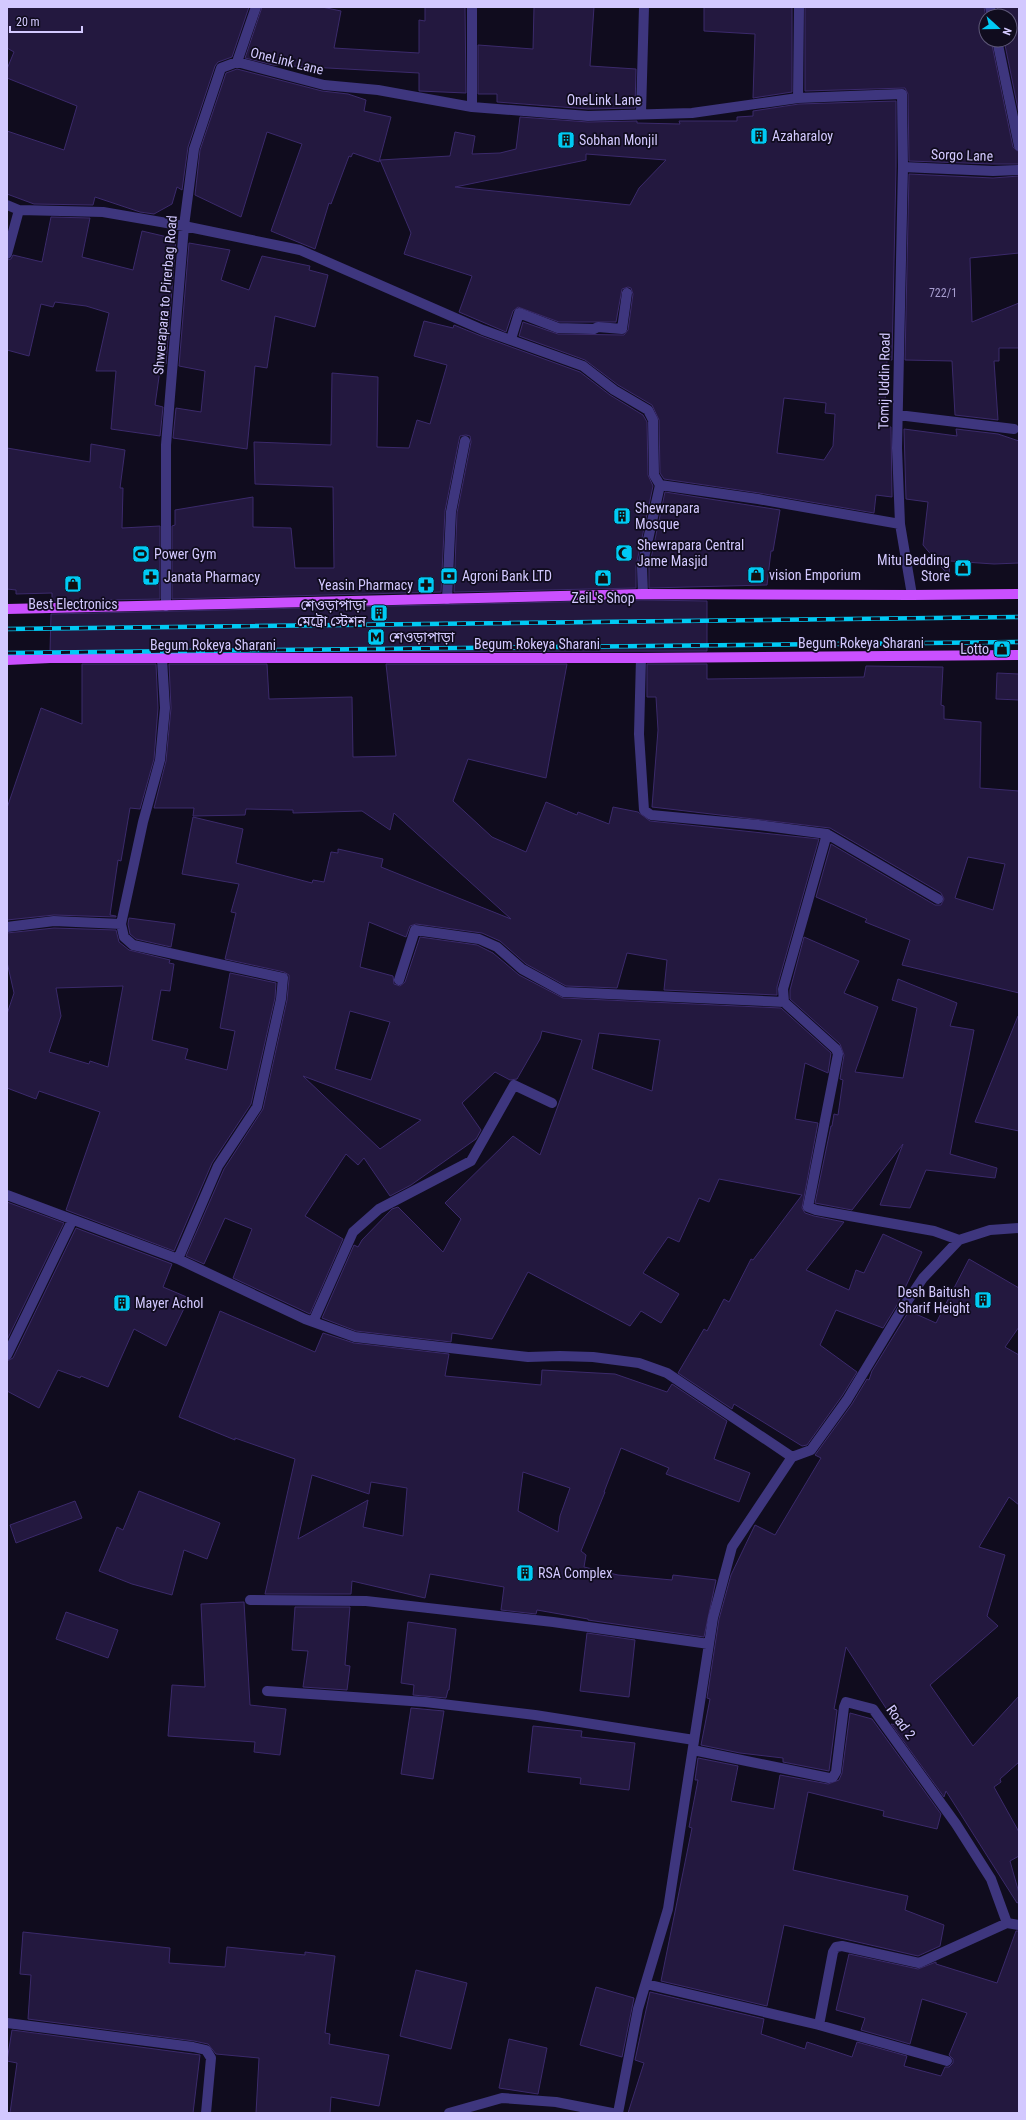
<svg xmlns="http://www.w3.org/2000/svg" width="1026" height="2120" font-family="'Roboto Condensed','Noto Sans Bengali',sans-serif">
<rect width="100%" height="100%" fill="#100c1e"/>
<path fill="#23183f" stroke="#3b2a6b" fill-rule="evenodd" d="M 7,7 L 249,7 L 232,57 L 218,62 L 215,66 L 188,147 L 182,190 L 177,187 L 172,204 L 154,214 L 140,212 L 95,197 L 93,205 L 34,204 L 7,194 L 7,131 L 64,150 L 77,106 L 7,78 L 7,69 L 14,52 L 7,48 Z
M 262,7 L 322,7 L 341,11 L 334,48 L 419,53 L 419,20 L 425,21 L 425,7 L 465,7 L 466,93 L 419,91 L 419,73 L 273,65 L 245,58 Z
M 534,7 L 594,7 L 590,66 L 636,69 L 635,108 L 588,109 L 497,102 L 497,94 L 478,94 L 478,45 L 533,49 Z
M 704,7 L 792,7 L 792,92 L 753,98 L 755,34 L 704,31 Z
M 805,7 L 984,7 L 986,18 L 986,40 L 991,40 L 1013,147 L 1019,152 L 1019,164 L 993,164 L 909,161 L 908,94 L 905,88 L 805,91 Z
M 997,7 L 1019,7 L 1019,114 L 1004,40 L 1010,40 L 1010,16 L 998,16 Z
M 237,69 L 322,91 L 348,94 L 366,100 L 364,111 L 391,117 L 379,162 L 353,153 L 351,157 L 349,156 L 331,204 L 329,203 L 315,249 L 271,231 L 302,144 L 267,132 L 241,217 L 195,195 L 200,150 L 226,73 Z
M 896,101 L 896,167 L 892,360 L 887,360 L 884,426 L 891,427 L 892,497 L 876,495 L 874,513 L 759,493 L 664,479 L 660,473 L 659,420 L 652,405 L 618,385 L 585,360 L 519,336 L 523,322 L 558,334 L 624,335 L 628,330 L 633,294 L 631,288 L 628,287 L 622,289 L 616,322 L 559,322 L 518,307 L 513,311 L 506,332 L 459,312 L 472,276 L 404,254 L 411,233 L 380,160 L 450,156 L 455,132 L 475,136 L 472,154 L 500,153 L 516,149 L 520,117 L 588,122 L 637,121 L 637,123 L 680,124 L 679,121 L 737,121 L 737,117 L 753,116 L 753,111 L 799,104 ZM 586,154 L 666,160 L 639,188 L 630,205 L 455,187 L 586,160 ZM 784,398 L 826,403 L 825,413 L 835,414 L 833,446 L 824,460 L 777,453 Z
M 909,174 L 993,178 L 1019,176 L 1019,253 L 970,258 L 972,322 L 1019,303 L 1019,348 L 999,348 L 999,361 L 994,361 L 998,420 L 955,415 L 952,361 L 905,360 Z
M 51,217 L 90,218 L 82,257 L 133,270 L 142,231 L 176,239 L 166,364 L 161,363 L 155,405 L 163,407 L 160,436 L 111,429 L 116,371 L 96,371 L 109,313 L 86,306 L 55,302 L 53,307 L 41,304 L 29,356 L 7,350 L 7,260 L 11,259 L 13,255 L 42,262 Z
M 189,243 L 230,250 L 221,280 L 249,290 L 262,256 L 310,266 L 309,270 L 328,275 L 315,327 L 275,316 L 267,368 L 255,366 L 247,449 L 173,438 L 176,408 L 201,412 L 205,371 L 179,366 Z
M 424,321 L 453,328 L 454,325 L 481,336 L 580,372 L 610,395 L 643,415 L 647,422 L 648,475 L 653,486 L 636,566 L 636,588 L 454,592 L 457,513 L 471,442 L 470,436 L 466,435 L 460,436 L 459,440 L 445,511 L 441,592 L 172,599 L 172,526 L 175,525 L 175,510 L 253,497 L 253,527 L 291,528 L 295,568 L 334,568 L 333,487 L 255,484 L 254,442 L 331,445 L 332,373 L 378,377 L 377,447 L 409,448 L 417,420 L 430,424 L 447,365 L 414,356 Z
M 904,429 L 957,436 L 956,429 L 998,434 L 1019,441 L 1019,563 L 994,564 L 950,561 L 949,576 L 923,545 L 928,502 L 906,499 Z
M 91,444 L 125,450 L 120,488 L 123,488 L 122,528 L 160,526 L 160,599 L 52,601 L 52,593 L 16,594 L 16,590 L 7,589 L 7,448 L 90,462 Z
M 665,492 L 780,510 L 773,551 L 771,551 L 767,585 L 649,588 L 649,568 Z
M 643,600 L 707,601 L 707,651 L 50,652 L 51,614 Z
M 82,664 L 156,664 L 158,708 L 154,759 L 140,809 L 130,808 L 121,861 L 118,860 L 110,915 L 116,916 L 116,917 L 54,915 L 7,920 L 7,808 L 41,708 L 82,724 Z
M 169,664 L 267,664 L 269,699 L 352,697 L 353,757 L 396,756 L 386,664 L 567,664 L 546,778 L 468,759 L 453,801 L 492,837 L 526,852 L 546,802 L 577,815 L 578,812 L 609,824 L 613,807 L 638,812 L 650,821 L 819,839 L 777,987 L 777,995 L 664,990 L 667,960 L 627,953 L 617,988 L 566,986 L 526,964 L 500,941 L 482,933 L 416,924 L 410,926 L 406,937 L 369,922 L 360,967 L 393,976 L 394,984 L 400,986 L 405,982 L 420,937 L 477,945 L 493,953 L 519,975 L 563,998 L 781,1008 L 831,1053 L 828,1073 L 805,1063 L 795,1119 L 818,1123 L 802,1208 L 805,1213 L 814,1216 L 844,1222 L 806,1270 L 849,1290 L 856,1270 L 864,1273 L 883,1234 L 922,1252 L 897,1305 L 883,1328 L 836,1310 L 820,1345 L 857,1372 L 842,1396 L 807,1445 L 802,1446 L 734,1404 L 732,1409 L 678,1373 L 704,1329 L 707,1331 L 724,1299 L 729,1302 L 751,1259 L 753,1260 L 802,1195 L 719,1179 L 709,1202 L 699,1198 L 679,1242 L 668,1237 L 643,1273 L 679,1294 L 661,1323 L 641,1311 L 630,1326 L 528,1272 L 492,1339 L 452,1333 L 451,1342 L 356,1331 L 322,1318 L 354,1245 L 358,1247 L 362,1240 L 392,1209 L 398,1207 L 443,1252 L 461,1219 L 445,1203 L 513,1136 L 540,1155 L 582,1040 L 542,1031 L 540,1039 L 517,1079 L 510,1080 L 495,1072 L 462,1103 L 481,1130 L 476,1139 L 411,1185 L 390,1196 L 364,1158 L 358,1165 L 346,1154 L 305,1216 L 343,1239 L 310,1314 L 233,1278 L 252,1229 L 225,1218 L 204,1264 L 186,1256 L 224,1169 L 263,1109 L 287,1000 L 289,979 L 289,975 L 284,972 L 225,959 L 236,913 L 231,912 L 239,884 L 182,874 L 193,817 L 243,829 L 236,863 L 312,883 L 313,880 L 324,882 L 331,852 L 338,853 L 338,849 L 383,859 L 381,867 L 511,919 L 394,813 L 390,830 L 362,811 L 293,813 L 293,810 L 246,809 L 245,815 L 193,816 L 194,808 L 154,808 L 166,761 L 171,708 ZM 350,1011 L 390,1022 L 371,1080 L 335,1069 ZM 599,1033 L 660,1040 L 652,1091 L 592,1069 ZM 303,1076 L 421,1120 L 380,1149 Z
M 647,664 L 707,664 L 707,679 L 864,677 L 866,666 L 943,667 L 941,705 L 944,706 L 944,719 L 981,722 L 980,788 L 1019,791 L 1019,993 L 902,965 L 910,940 L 865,922 L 867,919 L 816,897 L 831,844 L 935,905 L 941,905 L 944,899 L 941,893 L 830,828 L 652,807 L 658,730 L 656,697 L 647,697 ZM 968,857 L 1005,864 L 993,910 L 955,898 Z
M 997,673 L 1019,674 L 1019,700 L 996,699 Z
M 129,918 L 175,924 L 171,947 L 136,939 L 130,934 L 128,924 Z
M 54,928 L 116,930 L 119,942 L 129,950 L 170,960 L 169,963 L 174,964 L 170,991 L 161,990 L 152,1040 L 188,1049 L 185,1059 L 227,1070 L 235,1031 L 220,1028 L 230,973 L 276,983 L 275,998 L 251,1104 L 212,1163 L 174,1251 L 66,1210 L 100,1112 L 39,1091 L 36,1099 L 7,1088 L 7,1014 L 14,993 L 7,962 L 7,933 ZM 123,986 L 108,1067 L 90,1061 L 89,1064 L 49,1052 L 61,1016 L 56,988 Z
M 804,937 L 859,961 L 844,993 L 878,1007 L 855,1072 L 903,1078 L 917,1008 L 892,1000 L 898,979 L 957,1003 L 950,1026 L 974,1030 L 950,1154 L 997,1168 L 995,1178 L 926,1170 L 910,1208 L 880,1205 L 903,1144 L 852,1210 L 815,1203 L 831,1126 L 832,1126 L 834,1114 L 838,1115 L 843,1080 L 840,1079 L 844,1055 L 840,1044 L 790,999 L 790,990 Z
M 1018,1016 L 1019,1016 L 1019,1131 L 975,1122 Z
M 7,1202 L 64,1223 L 7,1340 Z
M 76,1228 L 172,1264 L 163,1287 L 189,1298 L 166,1346 L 134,1329 L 108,1387 L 81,1376 L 80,1378 L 58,1370 L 39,1408 L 7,1391 L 7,1361 L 13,1358 Z
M 969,1259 L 1019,1288 L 1019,1327 L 1005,1347 L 1019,1355 L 1019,1505 L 1009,1497 L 979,1547 L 1005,1555 L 987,1616 L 998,1626 L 930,1685 L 973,1746 L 1019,1696 L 1019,1762 L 1000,1779 L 1001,1782 L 994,1787 L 1019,1832 L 1019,1856 L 1010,1861 L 1019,1893 L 1019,1902 L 1017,1903 L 946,1791 L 944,1797 L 891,1724 L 897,1725 L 846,1647 L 834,1709 L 837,1710 L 829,1771 L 783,1762 L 783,1758 L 740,1753 L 701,1745 L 710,1699 L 707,1698 L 719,1619 L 731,1575 L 755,1525 L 775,1535 L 821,1458 L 815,1455 L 852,1404 L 867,1379 L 869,1380 L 872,1371 L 909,1311 L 936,1323 Z
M 220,1311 L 315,1352 L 323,1333 L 354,1343 L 449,1354 L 445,1376 L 541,1385 L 542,1370 L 615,1374 L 667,1392 L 672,1384 L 727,1421 L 714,1459 L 750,1473 L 739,1502 L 666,1474 L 669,1468 L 621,1448 L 604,1492 L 605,1492 L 581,1551 L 586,1555 L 584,1567 L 618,1575 L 672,1580 L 673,1575 L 716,1580 L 704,1637 L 588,1620 L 588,1619 L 537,1610 L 536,1614 L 501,1610 L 504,1587 L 430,1574 L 425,1598 L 352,1581 L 351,1594 L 265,1594 L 295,1459 L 235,1438 L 235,1440 L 179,1417 ZM 523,1472 L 570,1488 L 560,1516 L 558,1532 L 518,1511 ZM 312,1475 L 369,1494 L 371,1482 L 407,1488 L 403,1536 L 363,1527 L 368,1500 L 298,1539 Z
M 139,1491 L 220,1523 L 207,1559 L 184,1550 L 172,1595 L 132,1584 L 99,1571 L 117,1527 L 123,1530 Z
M 75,1501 L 82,1518 L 16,1543 L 10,1525 Z
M 244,1602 L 250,1705 L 286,1709 L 280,1755 L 254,1752 L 255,1742 L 168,1736 L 172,1685 L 205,1687 L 201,1604 Z
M 295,1607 L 350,1607 L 345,1665 L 350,1666 L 347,1690 L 303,1687 L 308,1651 L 292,1650 Z
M 66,1612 L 118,1630 L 108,1658 L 56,1639 Z
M 408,1622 L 456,1629 L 449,1690 L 448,1690 L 446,1698 L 413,1695 L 414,1685 L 401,1683 Z
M 587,1633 L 635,1640 L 629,1697 L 580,1691 Z
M 411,1708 L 444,1711 L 433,1779 L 401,1774 Z
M 850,1713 L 872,1719 L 941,1814 L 937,1829 L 883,1816 L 884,1811 L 808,1792 L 793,1870 L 908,1896 L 905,1910 L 944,1925 L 940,1946 L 918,1956 L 784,1925 L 767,2006 L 661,1981 L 692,1828 L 689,1827 L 698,1780 L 695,1780 L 698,1758 L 738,1766 L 731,1801 L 774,1809 L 780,1775 L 828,1784 L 839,1780 L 842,1773 Z
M 533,1726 L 582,1731 L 581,1737 L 635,1743 L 629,1790 L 580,1784 L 581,1778 L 528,1772 Z
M 1016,1931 L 1019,1931 L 1019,2113 L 628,2113 L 644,2063 L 635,2060 L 650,1992 L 764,2019 L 761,2034 L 805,2049 L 807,2042 L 852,2057 L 857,2042 L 907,2056 L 904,2066 L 941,2076 L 945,2067 L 949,2067 L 953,2063 L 953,2059 L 949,2055 L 967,2013 L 922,1999 L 910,2044 L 861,2030 L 865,2018 L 836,2010 L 849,1954 L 918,1969 L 936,1962 L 936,1964 L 997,1983 Z
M 23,1932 L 170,1948 L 169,1963 L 225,1967 L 227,1947 L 305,1955 L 305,1952 L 335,1956 L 325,2033 L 330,2034 L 329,2044 L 389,2055 L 379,2106 L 331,2097 L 330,2113 L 256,2113 L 259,2058 L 216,2054 L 208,2044 L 194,2041 L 28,2019 L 31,1975 L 20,1974 Z
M 416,1970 L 467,1983 L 451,2049 L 400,2036 Z
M 596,1987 L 634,1998 L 622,2057 L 580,2045 Z
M 12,2030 L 200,2055 L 193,2113 L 10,2113 L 17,2063 L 7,2061 Z
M 509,2039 L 547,2048 L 538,2094 L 499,2088 Z"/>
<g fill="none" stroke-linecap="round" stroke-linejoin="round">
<path stroke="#3e367e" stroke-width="10" d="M 472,7 L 472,107
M 990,7 L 992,16
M 997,40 L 1019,146
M 237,62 L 324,85 L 378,90 L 472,107 L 588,116 L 692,113 L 798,98 L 902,94 L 903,167 L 897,448 L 900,524 L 912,595
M 798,98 L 799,7
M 641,113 L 644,7
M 903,167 L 993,171 L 1019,170
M 7,205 L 19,210 L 103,212 L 184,226 L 300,250 L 483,330 L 583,366 L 614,390 L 648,410 L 653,420 L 654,475 L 660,485
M 7,254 L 19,210
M 511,339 L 519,313 L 558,328 L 594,329 L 598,327 L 622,329 L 627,293
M 898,415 L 1014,429
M 643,594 L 642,567 L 660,485 L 758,499 L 900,524
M 447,599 L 451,512 L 465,441
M 166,606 L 166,445 L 184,226 L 194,149 L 221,68 L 237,62 L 256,7
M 641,658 L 639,734 L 644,810 L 651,815 L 758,825 L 827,834 L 783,989 L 784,1002 L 836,1049 L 838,1054 L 808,1207 L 816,1210 L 934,1231 L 959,1240
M 162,659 L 165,708 L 160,760 L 143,822 L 121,924 L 124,937 L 133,945 L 283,978 L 281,999 L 257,1107 L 218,1166 L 178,1259 L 305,1319 L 355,1337 L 528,1357 L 560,1356 L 593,1357 L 639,1363 L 667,1373 L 792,1457
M 827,834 L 938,899
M 7,927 L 54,921 L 121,924
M 399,980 L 415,930 L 479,939 L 497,947 L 522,969 L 564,992 L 784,1002
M 7,1195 L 178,1259
M 313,1322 L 353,1232 L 379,1209 L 471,1161 L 514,1085 L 552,1103
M 7,1355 L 72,1221
M 250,1600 L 366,1601 L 553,1622 L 709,1644
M 267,1691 L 425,1702 L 535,1715 L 694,1740
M 693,1750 L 829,1778 L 833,1777 L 836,1772 L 844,1707 L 846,1702 L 873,1709 L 956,1824 L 991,1879 L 1007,1923
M 646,1984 L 819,2025 L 947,2061
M 7,2023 L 193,2047 L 206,2050 L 211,2058 L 206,2113
M 819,2025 L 833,1952 L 836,1947 L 842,1946 L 919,1963 L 1007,1923 L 1019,1925
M 449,2113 L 502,2098 L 556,2102 L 612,2113
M 618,2113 L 638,2009 L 668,1909 L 713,1618 L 732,1547 L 792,1457 L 811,1450 L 847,1400 L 902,1309 L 923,1278 L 959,1240 L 990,1230 L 1019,1228"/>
<path stroke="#ca50ff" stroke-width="10" d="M 7,609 L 643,594 L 912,595 L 1019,594
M 7,660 L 50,658 L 641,658 L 1019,655"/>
<defs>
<path id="rail" d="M 7,629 L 1019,617
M 7,653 L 1019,642"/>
</defs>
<use href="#rail" stroke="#00caf4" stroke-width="4.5"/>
<use href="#rail" stroke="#100c1e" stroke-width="3" stroke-dasharray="9" stroke-linecap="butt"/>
</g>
<defs>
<symbol id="building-square" viewBox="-11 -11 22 22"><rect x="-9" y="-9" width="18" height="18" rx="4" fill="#00caf4" stroke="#100c1e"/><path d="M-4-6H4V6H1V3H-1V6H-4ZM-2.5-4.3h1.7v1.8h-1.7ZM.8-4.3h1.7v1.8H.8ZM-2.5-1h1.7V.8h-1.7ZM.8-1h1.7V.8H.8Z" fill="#111"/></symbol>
<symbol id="mosque-square" viewBox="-11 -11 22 22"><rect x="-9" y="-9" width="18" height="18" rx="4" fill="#00caf4" stroke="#100c1e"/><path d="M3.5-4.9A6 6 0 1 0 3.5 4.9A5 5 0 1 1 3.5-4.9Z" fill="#111"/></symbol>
<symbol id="stadium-square" viewBox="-11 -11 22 22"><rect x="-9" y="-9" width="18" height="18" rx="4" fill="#00caf4" stroke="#100c1e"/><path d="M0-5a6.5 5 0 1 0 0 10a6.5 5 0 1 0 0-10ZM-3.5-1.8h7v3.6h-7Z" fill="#111"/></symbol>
<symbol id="shop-square" viewBox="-11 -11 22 22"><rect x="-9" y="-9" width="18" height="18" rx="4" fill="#00caf4" stroke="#100c1e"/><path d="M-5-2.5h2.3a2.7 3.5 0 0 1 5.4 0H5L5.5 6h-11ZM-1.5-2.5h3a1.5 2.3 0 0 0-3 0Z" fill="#111"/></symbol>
<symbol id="bank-square" viewBox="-11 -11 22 22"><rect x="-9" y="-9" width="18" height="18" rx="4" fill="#00caf4" stroke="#100c1e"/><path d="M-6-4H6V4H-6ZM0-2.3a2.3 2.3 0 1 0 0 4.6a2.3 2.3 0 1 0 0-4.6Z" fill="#111"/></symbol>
<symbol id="pharmacy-square" viewBox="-11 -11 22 22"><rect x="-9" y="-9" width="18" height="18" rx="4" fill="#00caf4" stroke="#100c1e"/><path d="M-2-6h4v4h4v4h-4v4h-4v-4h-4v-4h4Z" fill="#111"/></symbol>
<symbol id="metro-square" viewBox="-11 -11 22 22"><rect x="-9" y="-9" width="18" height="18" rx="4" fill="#00caf4" stroke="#100c1e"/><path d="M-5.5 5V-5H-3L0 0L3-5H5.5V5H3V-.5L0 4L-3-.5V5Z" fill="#111"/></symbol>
</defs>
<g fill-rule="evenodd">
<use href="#building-square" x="749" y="126" width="20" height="20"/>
<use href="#building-square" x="556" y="130" width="20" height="20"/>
<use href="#building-square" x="612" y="506" width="20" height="20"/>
<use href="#mosque-square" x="614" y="543" width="20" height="20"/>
<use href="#stadium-square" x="131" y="544" width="20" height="20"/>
<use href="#shop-square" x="953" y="558" width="20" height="20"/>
<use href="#shop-square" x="746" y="565" width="20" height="20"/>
<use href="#bank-square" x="439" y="566" width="20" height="20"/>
<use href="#pharmacy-square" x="141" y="567" width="20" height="20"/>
<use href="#shop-square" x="593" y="568" width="20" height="20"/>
<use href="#shop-square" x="63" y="574" width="20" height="20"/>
<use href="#pharmacy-square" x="416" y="575" width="20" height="20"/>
<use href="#building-square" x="369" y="603" width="20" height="20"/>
<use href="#metro-square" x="366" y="627" width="20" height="20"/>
<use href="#shop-square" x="992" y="639" width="20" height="20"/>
<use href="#building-square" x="973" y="1290" width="20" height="20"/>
<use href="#building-square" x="112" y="1293" width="20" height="20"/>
<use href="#building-square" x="515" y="1563" width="20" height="20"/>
</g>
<g text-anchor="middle" stroke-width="3.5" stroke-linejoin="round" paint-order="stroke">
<g font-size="12" fill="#a79dcf">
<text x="943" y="297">722/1</text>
</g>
<g font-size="14" fill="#d3c9ff" stroke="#100c1e">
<text transform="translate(287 61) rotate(14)" y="5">OneLink Lane</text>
<text x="604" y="105">OneLink Lane</text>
<text transform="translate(962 155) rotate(2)" y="5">Sorgo Lane</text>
<text transform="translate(165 295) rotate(-85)" y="5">Shwerapara to Pirerbag Road</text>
<text transform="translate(884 381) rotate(-89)" y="5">Tomij Uddin Road</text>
<text x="861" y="648">Begum Rokeya Sharani</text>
<text x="537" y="649">Begum Rokeya Sharani</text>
<text x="213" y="650">Begum Rokeya Sharani</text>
<text transform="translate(901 1722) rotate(54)" y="5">Road 2</text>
</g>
<g font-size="14" fill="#d3c9ff" stroke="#100c1e" text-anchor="start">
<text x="772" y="141">Azaharaloy</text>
<text x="579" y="145">Sobhan Monjil</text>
<text x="635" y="513">Shewrapara<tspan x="635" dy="16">Mosque</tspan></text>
<text x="637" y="550">Shewrapara Central<tspan x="637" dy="16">Jame Masjid</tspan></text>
<text x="154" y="559">Power Gym</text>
<text x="950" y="565" text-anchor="end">Mitu Bedding<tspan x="950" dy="16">Store</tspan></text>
<text x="769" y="580">vision Emporium</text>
<text x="462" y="581">Agroni Bank LTD</text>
<text x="164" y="582">Janata Pharmacy</text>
<text x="413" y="590" text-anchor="end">Yeasin Pharmacy</text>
<text x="603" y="603" text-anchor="middle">ZeiL's Shop</text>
<text x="73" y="609" text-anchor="middle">Best Electronics</text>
<text x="366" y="610" text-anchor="end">শেওড়াপাড়া<tspan x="366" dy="16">মেট্রো স্টেশন</tspan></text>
<text x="389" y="642">শেওড়াপাড়া</text>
<text x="989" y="654" text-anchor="end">Lotto</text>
<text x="970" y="1297" text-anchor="end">Desh Baitush<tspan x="970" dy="16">Sharif Height</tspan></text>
<text x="135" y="1308">Mayer Achol</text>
<text x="538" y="1578">RSA Complex</text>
</g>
</g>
<rect width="1026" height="2120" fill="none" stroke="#d3c9ff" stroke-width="16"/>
<g transform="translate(998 28) rotate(111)"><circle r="19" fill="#100c1e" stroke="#5e5878"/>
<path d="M0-3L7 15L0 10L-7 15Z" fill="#00caf4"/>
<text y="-6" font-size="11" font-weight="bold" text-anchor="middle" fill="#d3c9ff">N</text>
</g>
<path d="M10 26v6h72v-6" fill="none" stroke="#d3c9ff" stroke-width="2"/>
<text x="16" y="26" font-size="12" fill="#d3c9ff" stroke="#100c1e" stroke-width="3" paint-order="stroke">20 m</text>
</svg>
